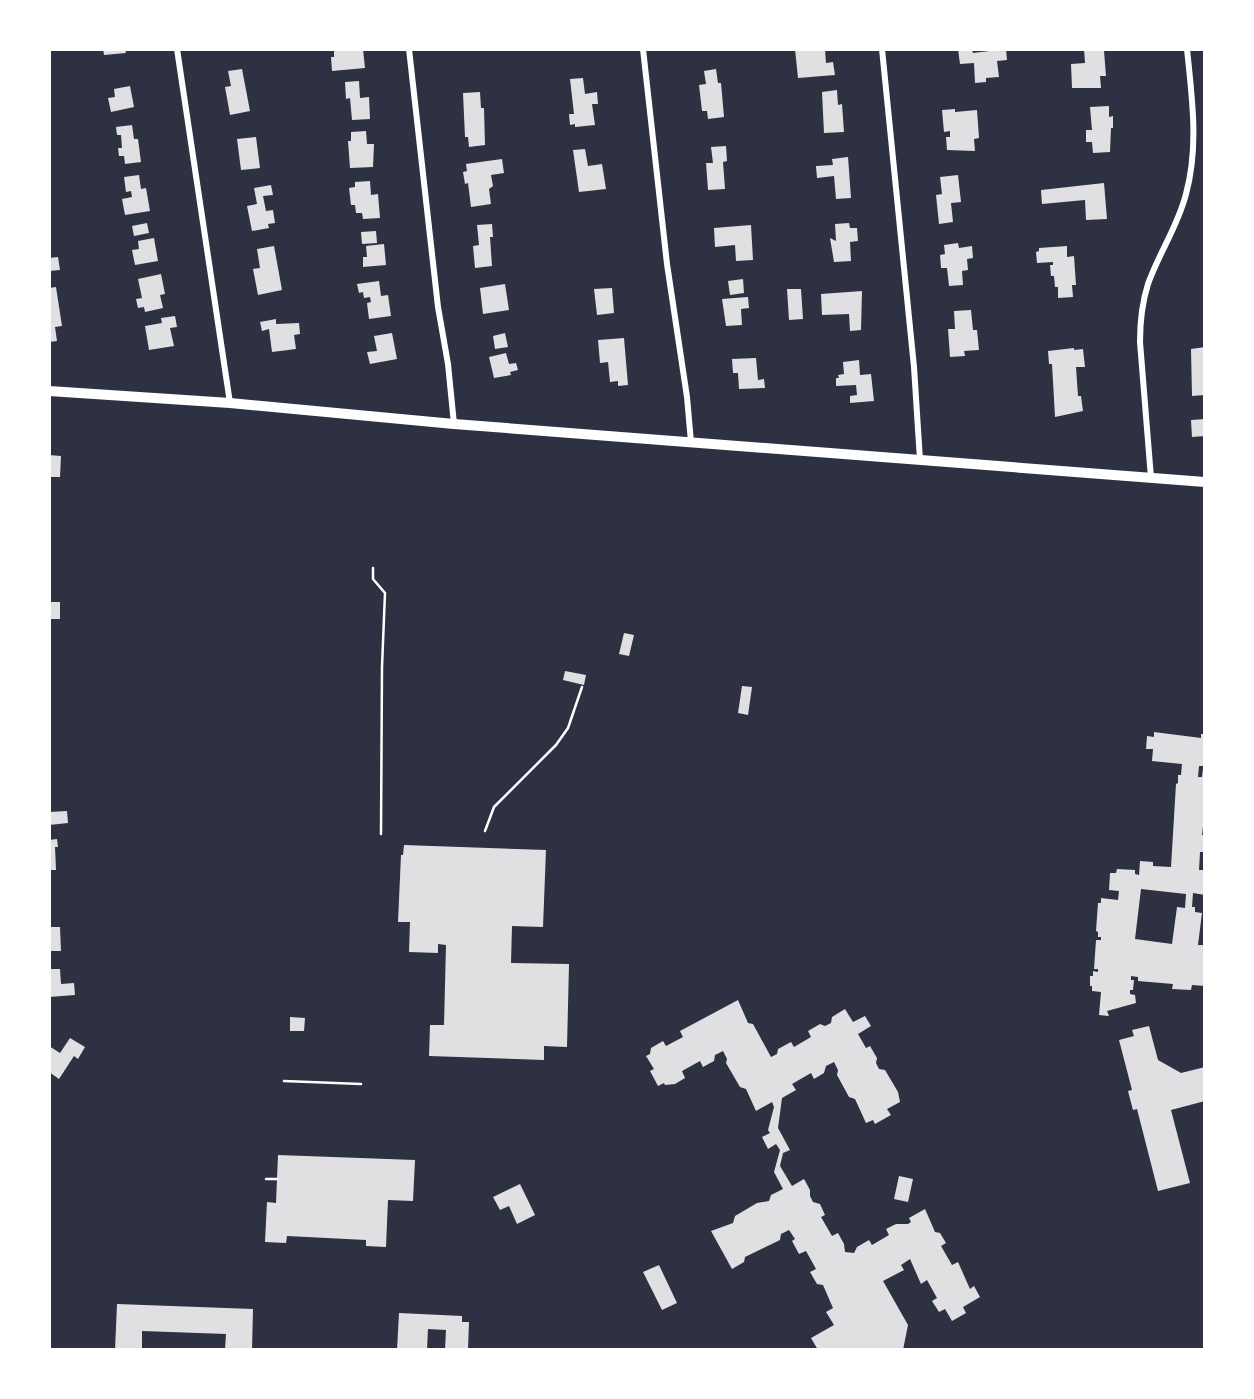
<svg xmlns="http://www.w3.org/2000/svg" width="1254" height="1399" font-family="'Public Sans',sans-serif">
<rect width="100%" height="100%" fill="#2d3142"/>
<path fill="#e0e0e3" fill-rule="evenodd" d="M 103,49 L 125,49 L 126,53 L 104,55 Z
M 334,49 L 363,49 L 365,68 L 332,71 L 331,57 L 334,57 Z
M 795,49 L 825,49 L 826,63 L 833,62 L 835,75 L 798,78 Z
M 958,49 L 972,49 L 973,53 L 1006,49 L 1007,60 L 997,61 L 999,77 L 986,78 L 986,82 L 975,83 L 974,63 L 960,64 Z
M 1084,49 L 1104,51 L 1106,76 L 1100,76 L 1101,88 L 1072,88 L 1071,64 L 1085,63 Z
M 242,69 L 250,111 L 230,115 L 225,87 L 231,86 L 228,71 Z
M 716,69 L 718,83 L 721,83 L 724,117 L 708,119 L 707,111 L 702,111 L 699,85 L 706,84 L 704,71 Z
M 583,78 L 585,94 L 597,92 L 598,104 L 592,104 L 595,125 L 575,127 L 575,124 L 570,125 L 569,114 L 574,114 L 570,79 Z
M 359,81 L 360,98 L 369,97 L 370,119 L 352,120 L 350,98 L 346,99 L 345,82 Z
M 130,86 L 134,107 L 111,112 L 108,98 L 115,97 L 114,89 Z
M 837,90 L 838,105 L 842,104 L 844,132 L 824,133 L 822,92 Z
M 480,92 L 481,108 L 484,108 L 485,145 L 469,147 L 468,137 L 465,137 L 463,93 Z
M 1109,106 L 1109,117 L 1113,116 L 1113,128 L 1111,128 L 1110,152 L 1093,153 L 1092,142 L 1086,142 L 1086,130 L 1092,130 L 1090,107 Z
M 955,109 L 955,112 L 977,110 L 979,138 L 974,139 L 975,151 L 947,150 L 946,137 L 950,137 L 950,131 L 944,132 L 942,110 Z
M 132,125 L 134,139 L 138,139 L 141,162 L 125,164 L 124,156 L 119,156 L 118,148 L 122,148 L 121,135 L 117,135 L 116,127 Z
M 366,131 L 367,144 L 374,144 L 373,167 L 350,168 L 348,141 L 351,141 L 351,132 Z
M 256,137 L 260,168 L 241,170 L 237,139 Z
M 726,146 L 727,161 L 723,162 L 725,189 L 708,190 L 706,163 L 713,163 L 711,147 Z
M 585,149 L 588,166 L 602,164 L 606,189 L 579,192 L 573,150 Z
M 848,157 L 851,198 L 836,199 L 834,176 L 817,178 L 816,166 L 833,165 L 832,159 Z
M 502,159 L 504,173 L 491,175 L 493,186 L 489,189 L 491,204 L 471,207 L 468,183 L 465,184 L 463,172 L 467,171 L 466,164 Z
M 139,175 L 141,189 L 146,188 L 150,211 L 125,215 L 122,199 L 132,197 L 131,191 L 126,192 L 124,177 Z
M 958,175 L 961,202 L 951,203 L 953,222 L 939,224 L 936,195 L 942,194 L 940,177 Z
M 370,181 L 371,195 L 378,194 L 380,218 L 363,219 L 362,213 L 356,213 L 355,205 L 351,205 L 349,188 L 355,187 L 355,182 Z
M 1104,183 L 1107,219 L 1086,220 L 1085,200 L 1042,204 L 1041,190 Z
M 271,185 L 273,195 L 263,196 L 266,211 L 273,210 L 275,223 L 268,224 L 269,228 L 252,231 L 247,206 L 257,204 L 254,188 Z
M 147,223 L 149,233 L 134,236 L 132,226 Z
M 849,223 L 850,228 L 857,228 L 858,241 L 850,242 L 851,261 L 834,262 L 830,238 L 836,241 L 835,224 Z
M 492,224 L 493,237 L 490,237 L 492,266 L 475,268 L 473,246 L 479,245 L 477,225 Z
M 751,225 L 753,260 L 736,261 L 735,245 L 715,247 L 714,228 Z
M 376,231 L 377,243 L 362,244 L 361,232 Z
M 154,238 L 158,261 L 135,265 L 132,250 L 139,249 L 138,241 Z
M 958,243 L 959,248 L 972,246 L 973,258 L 967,259 L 968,270 L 962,271 L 963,285 L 949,286 L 947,268 L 941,268 L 940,255 L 945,254 L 944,245 Z
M 384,244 L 386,265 L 363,267 L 363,257 L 367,257 L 366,246 Z
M 274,246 L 282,290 L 258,295 L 253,269 L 260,268 L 257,249 Z
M 1067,246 L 1067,257 L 1074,256 L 1076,285 L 1072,285 L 1073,297 L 1058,298 L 1058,287 L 1055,287 L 1054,276 L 1051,276 L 1050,265 L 1053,265 L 1053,262 L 1037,263 L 1036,252 L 1039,251 L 1039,248 Z
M 58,257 L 60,270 L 49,271 L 49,258 Z
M 161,274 L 165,294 L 160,295 L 163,308 L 145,312 L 144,307 L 138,308 L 136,299 L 142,298 L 138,279 Z
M 743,279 L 744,293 L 730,295 L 728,281 Z
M 379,281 L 381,296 L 388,295 L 391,316 L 369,319 L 367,303 L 371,302 L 370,297 L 364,298 L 363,292 L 359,293 L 357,284 Z
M 505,284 L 509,310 L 483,314 L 480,288 Z
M 56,287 L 62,326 L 55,327 L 57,341 L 49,342 L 49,288 Z
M 612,288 L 614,313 L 597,315 L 594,289 Z
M 787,289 L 801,289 L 803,319 L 789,320 Z
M 862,291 L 861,330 L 850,331 L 849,314 L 822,315 L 821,294 Z
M 748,297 L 749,308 L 741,309 L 742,325 L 726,326 L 722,299 Z
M 971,310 L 973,330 L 977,330 L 979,350 L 964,351 L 965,356 L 950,357 L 948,329 L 955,329 L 954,311 Z
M 175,316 L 177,327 L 170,328 L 174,346 L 149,350 L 145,326 L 162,323 L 161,318 Z
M 276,319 L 276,324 L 299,323 L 300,334 L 294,335 L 296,349 L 272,352 L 269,329 L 262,331 L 260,322 Z
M 392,333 L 397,359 L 370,364 L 367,352 L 377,351 L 374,336 Z
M 505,333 L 508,347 L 495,349 L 493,336 Z
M 624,338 L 628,385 L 618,386 L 618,381 L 610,382 L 608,362 L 600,363 L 598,340 Z
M 1205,347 L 1205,395 L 1192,396 L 1191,349 Z
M 1074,348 L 1074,350 L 1083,349 L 1085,367 L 1076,367 L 1078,396 L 1081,396 L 1083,411 L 1055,417 L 1052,364 L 1049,364 L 1048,351 Z
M 506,353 L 509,364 L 516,363 L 518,370 L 510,372 L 511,375 L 494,378 L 489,357 Z
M 756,358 L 758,380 L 764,379 L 765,388 L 739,389 L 738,373 L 733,373 L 732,359 Z
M 859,360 L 860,375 L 871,374 L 874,401 L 850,403 L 850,396 L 857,395 L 856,385 L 836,386 L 836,378 L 839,378 L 838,375 L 844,374 L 843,362 Z
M 1205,419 L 1205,436 L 1192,437 L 1191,420 Z
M 49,455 L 61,456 L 60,477 L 49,477 Z
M 49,602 L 60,602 L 60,619 L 49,619 Z
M 624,633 L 634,635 L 629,656 L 619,654 Z
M 565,671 L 586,675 L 584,685 L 563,680 Z
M 742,686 L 752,687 L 748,715 L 738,713 Z
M 1154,732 L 1201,738 L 1201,734 L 1205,734 L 1205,766 L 1199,766 L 1198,777 L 1202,777 L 1203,768 L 1205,768 L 1205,809 L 1202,835 L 1205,835 L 1205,852 L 1200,852 L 1199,870 L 1205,870 L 1205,895 L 1193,893 L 1192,907 L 1195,907 L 1195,912 L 1202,913 L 1198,945 L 1205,945 L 1205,986 L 1192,985 L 1191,990 L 1172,989 L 1173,984 L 1138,981 L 1138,977 L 1131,976 L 1131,980 L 1134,980 L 1133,990 L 1130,990 L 1130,994 L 1135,995 L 1136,1003 L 1107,1011 L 1109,1016 L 1099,1015 L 1101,992 L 1092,991 L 1092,986 L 1090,986 L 1090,976 L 1093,976 L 1093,971 L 1098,972 L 1098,969 L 1094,969 L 1096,940 L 1101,940 L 1101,937 L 1098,937 L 1098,932 L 1096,931 L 1098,903 L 1101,903 L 1101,898 L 1118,900 L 1119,891 L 1109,890 L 1110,873 L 1116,873 L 1117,869 L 1135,870 L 1135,874 L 1139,875 L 1140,861 L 1153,862 L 1153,866 L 1171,867 L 1176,784 L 1178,783 L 1178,775 L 1181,775 L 1182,764 L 1152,761 L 1153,749 L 1146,749 L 1147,736 L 1154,737 ZM 1141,889 L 1186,894 L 1185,908 L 1177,907 L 1172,944 L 1135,939 Z
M 67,811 L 68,823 L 49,825 L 49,812 Z
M 57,839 L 58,847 L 55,847 L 56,870 L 49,870 L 49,840 Z
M 404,845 L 546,850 L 543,927 L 512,926 L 511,963 L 569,964 L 567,1047 L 544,1046 L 544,1060 L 429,1056 L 430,1025 L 444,1025 L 446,945 L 438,944 L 438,953 L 409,952 L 410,922 L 398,922 L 401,855 L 403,855 Z
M 49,927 L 60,927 L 61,951 L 49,951 Z
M 49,969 L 60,969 L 61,984 L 74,983 L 75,995 L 49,997 Z
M 738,1000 L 748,1023 L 753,1024 L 771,1057 L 777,1054 L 778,1049 L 791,1042 L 794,1047 L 811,1037 L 808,1031 L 820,1024 L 825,1026 L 831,1023 L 832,1017 L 845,1009 L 853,1022 L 865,1016 L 871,1026 L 858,1034 L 866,1048 L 870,1046 L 877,1058 L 876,1063 L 879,1069 L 885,1070 L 898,1092 L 900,1102 L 887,1109 L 891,1115 L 875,1124 L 873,1120 L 866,1123 L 855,1099 L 849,1097 L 837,1075 L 838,1070 L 834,1062 L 826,1066 L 824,1073 L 814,1079 L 811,1073 L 792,1084 L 796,1090 L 782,1098 L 778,1128 L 790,1150 L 783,1153 L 780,1166 L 792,1186 L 804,1179 L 810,1190 L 810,1196 L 813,1202 L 820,1204 L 825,1215 L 821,1217 L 832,1236 L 838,1233 L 844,1244 L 845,1252 L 854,1253 L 857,1247 L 869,1240 L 872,1245 L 889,1235 L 886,1229 L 896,1224 L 908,1224 L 911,1222 L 909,1218 L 925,1209 L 935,1232 L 940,1233 L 946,1243 L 941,1246 L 952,1265 L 958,1262 L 970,1289 L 974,1286 L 980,1297 L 963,1307 L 966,1313 L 952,1321 L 945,1309 L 939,1312 L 932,1301 L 937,1298 L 927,1280 L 921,1284 L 910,1259 L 901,1265 L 904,1270 L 883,1281 L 908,1325 L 903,1350 L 818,1350 L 811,1338 L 834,1325 L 826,1312 L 833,1308 L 823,1285 L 817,1284 L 810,1272 L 816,1269 L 806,1251 L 799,1254 L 792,1241 L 795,1239 L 789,1230 L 781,1234 L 780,1240 L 745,1257 L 744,1262 L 732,1269 L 711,1231 L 733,1223 L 735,1216 L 757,1203 L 769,1201 L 771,1195 L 783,1189 L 774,1172 L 780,1150 L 776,1144 L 768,1149 L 762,1137 L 770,1133 L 768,1130 L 774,1107 L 772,1102 L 756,1111 L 746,1089 L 740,1087 L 726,1063 L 727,1059 L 723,1051 L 715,1055 L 714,1061 L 703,1067 L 700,1061 L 682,1071 L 685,1078 L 675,1084 L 665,1085 L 664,1083 L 658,1086 L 650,1071 L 654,1069 L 646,1056 L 650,1054 L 651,1048 L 663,1041 L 666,1046 L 683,1037 L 680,1031 Z
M 290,1017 L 305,1018 L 304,1031 L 290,1031 Z
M 1149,1026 L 1158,1060 L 1181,1073 L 1205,1067 L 1205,1101 L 1171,1110 L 1190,1183 L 1158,1191 L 1137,1109 L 1133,1110 L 1128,1091 L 1132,1090 L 1119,1040 L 1134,1036 L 1132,1030 Z
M 70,1038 L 85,1047 L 78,1059 L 74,1056 L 59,1079 L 49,1072 L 49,1046 L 60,1053 Z
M 278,1155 L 415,1160 L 413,1201 L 388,1200 L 386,1247 L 366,1246 L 366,1240 L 287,1236 L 286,1243 L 265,1242 L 267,1202 L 276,1203 Z
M 899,1176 L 913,1179 L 908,1202 L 894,1199 Z
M 520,1184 L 535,1215 L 517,1224 L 509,1206 L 500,1210 L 493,1197 Z
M 659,1265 L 677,1303 L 662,1310 L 643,1272 Z
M 117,1304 L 253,1309 L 252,1350 L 225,1350 L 226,1334 L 142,1331 L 142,1350 L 115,1350 Z
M 399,1313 L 462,1316 L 462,1322 L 469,1322 L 468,1350 L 445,1350 L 446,1330 L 428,1329 L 427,1350 L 397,1350 Z"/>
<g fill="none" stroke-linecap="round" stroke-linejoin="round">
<path stroke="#fff" stroke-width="2.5" d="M 373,568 L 373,579 L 385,593 L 382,667 L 381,834
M 485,831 L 494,807 L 556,745 L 568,728 L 582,687
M 284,1081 L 361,1084
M 266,1179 L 277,1179"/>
<path stroke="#fff" stroke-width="6" d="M 177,49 L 230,403
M 409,49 L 438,307 L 448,364 L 454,424
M 643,49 L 667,264 L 687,397 L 691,442
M 882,49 L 914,367 L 920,460
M 1151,478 L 1140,342 C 1140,322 1142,303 1148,284 C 1159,253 1178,226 1186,194 C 1199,146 1192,98 1187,49"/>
<path stroke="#fff" stroke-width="10" d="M 49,391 L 230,403 L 454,424 L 1205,482"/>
</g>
<rect width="1254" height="1399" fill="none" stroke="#ffffff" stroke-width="102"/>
</svg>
